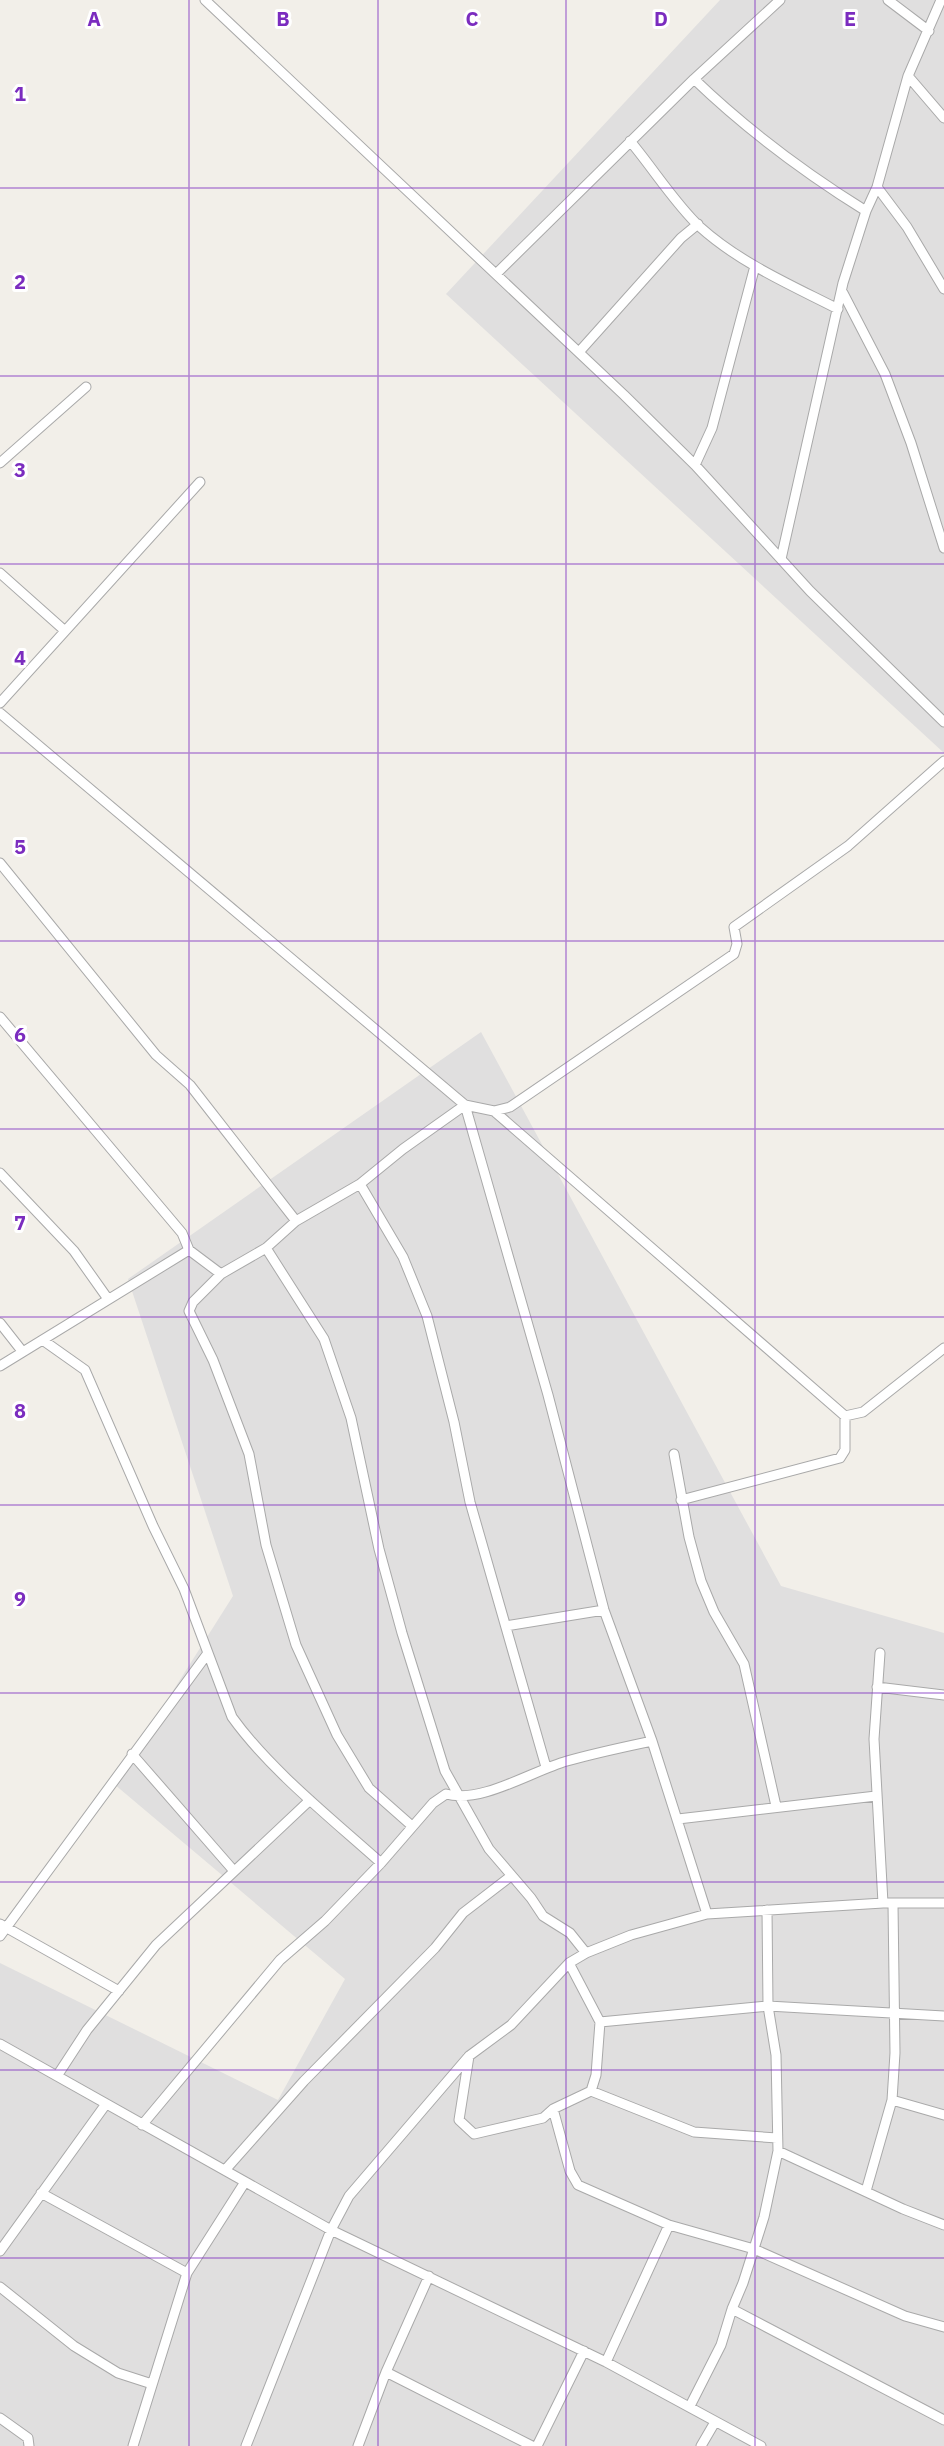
<svg xmlns="http://www.w3.org/2000/svg" width="944" height="2446" font-family="'IBM Plex Sans',sans-serif">
<rect width="100%" height="100%" fill="#f2efe9"/>
<path fill="#e0dfdf" d="M 720,0 L 944,0 L 944,753 L 446,294 Z
M 481,1032 L 781,1586 L 944,1633 L 944,2446 L 0,2446 L 0,1963 L 278,2100 L 345,1979 L 114,1784 L 233,1596 L 128,1279 Z"/>
<g fill="none" stroke-linecap="round" stroke-linejoin="round">
<defs>
<path id="street" d="M 205,0 L 624,395 L 695,465 L 810,591 L 944,722
M 888,0 L 929,31
M 908,76 L 944,118
M 694,79 C 746,129 805,173 866,211
M 630,141 C 652,167 676,205 700,227 C 740,263 791,285 838,309
M 877,187 L 907,227 L 944,289
M 496,274 L 694,79 L 780,0
M 843,293 L 885,374 L 911,443 L 944,548
M 579,352 L 681,238 L 698,224
M 0,463 L 86,387
M 695,465 L 712,428 L 755,266
M 781,559 L 843,283 L 866,211 L 877,187 L 908,76 L 941,0
M 0,573 L 64,630
M 0,703 L 200,482
M 0,713 L 465,1105 L 494,1111 L 510,1107 L 734,954 L 737,944 L 734,927 L 848,846 L 944,761
M 0,863 L 156,1055 L 190,1085 L 296,1221
M 0,1017 L 182,1233 L 189,1250
M 465,1105 L 548,1395 L 604,1610 L 652,1741 L 707,1914
M 494,1111 L 845,1416
M 0,1173 L 74,1251 L 108,1299
M 360,1184 L 403,1257 L 427,1316 L 454,1422 L 470,1502 L 546,1767
M 266,1248 L 324,1339 L 351,1418 L 379,1549 L 402,1633 L 445,1771 L 489,1849 L 531,1898 L 543,1916 L 570,1933 L 586,1953
M 221,1274 L 193,1302 L 189,1311 L 213,1360 L 249,1454 L 266,1545 L 296,1645 L 337,1735 L 369,1788 L 412,1826
M 0,1323 L 22,1351
M 44,1341 L 85,1370 L 153,1526 L 184,1589 L 232,1717 C 270,1770 332,1819 381,1863 L 433,1803 L 446,1794 C 481,1804 532,1771 567,1761 C 595,1753 624,1747 652,1741
M 0,1366 L 189,1250 L 221,1274 L 266,1248 L 296,1221 L 360,1184 L 403,1149 L 465,1105
M 674,1454 L 689,1537 L 701,1581 L 714,1612 L 744,1664 L 776,1806
M 681,1500 L 840,1458 L 845,1450 L 845,1416 L 863,1412 L 944,1348
M 506,1626 L 604,1610
M 880,1653 L 874,1739 L 883,1903
M 877,1687 L 944,1695
M 132,1754 L 234,1871
M 678,1819 L 876,1796
M 0,1924 L 119,1991
M 0,1936 L 208,1653
M 600,2022 L 768,2006 L 944,2016
M 0,2044 L 331,2230 L 606,2362 L 761,2446
M 469,2056 L 459,2120 L 474,2134 L 543,2118 L 553,2109 L 591,2091 L 596,2075 L 600,2022 L 569,1963
M 57,2076 L 87,2030 L 156,1945 L 310,1800
M 591,2091 L 694,2132 L 777,2138
M 892,2100 L 944,2115
M 553,2109 L 570,2171 L 578,2185 L 669,2225 L 754,2249 L 905,2316 L 944,2327
M 142,2125 L 280,1960 L 325,1921 L 381,1863
M 778,2151 L 903,2209 L 944,2225
M 226,2169 L 304,2081 L 435,1948 L 463,1913 L 511,1876
M 866,2191 L 892,2100 L 895,2053 L 893,1904
M 41,2193 L 187,2273
M 0,2251 L 106,2104
M 0,2287 L 74,2346 L 118,2373 L 152,2384
M 732,2309 L 944,2420
M 606,2362 L 669,2225
M 386,2372 L 532,2446
M 690,2406 L 721,2345 L 732,2309 L 743,2283 L 764,2217 L 778,2151 L 776,2055 L 768,2006 L 767,1910
M 0,2418 L 28,2438 L 29,2446
M 133,2446 L 187,2273 L 245,2182
M 246,2446 L 331,2230 L 349,2196 L 469,2056 L 511,2025 L 569,1963 L 586,1953 L 631,1935 L 707,1914 L 883,1903 L 944,1903
M 358,2446 L 386,2372 L 429,2276
M 537,2446 L 584,2351
M 701,2446 L 715,2422"/>
</defs>
<use href="#street" stroke="#a9a9a9" stroke-width="11"/>
<use href="#street" stroke="#fff" stroke-width="9"/>
</g>
<path fill="none" stroke="#7b2cbf" stroke-width="1.5" stroke-opacity="0.55" d="M 189,0 L 189,2446M 378,0 L 378,2446M 566,0 L 566,2446M 755,0 L 755,2446M 0,188 L 944,188M 0,376 L 944,376M 0,564 L 944,564M 0,753 L 944,753M 0,941 L 944,941M 0,1129 L 944,1129M 0,1317 L 944,1317M 0,1505 L 944,1505M 0,1693 L 944,1693M 0,1882 L 944,1882M 0,2070 L 944,2070M 0,2258 L 944,2258"/>
<g font-size="20" text-anchor="middle" font-weight="bold" fill="#7b2cbf" stroke="#fff" stroke-width="6" stroke-linejoin="round" paint-order="stroke">
<text x="94" y="26">A</text>
<text x="283" y="26">B</text>
<text x="472" y="26">C</text>
<text x="661" y="26">D</text>
<text x="850" y="26">E</text>
<text x="20" y="101">1</text>
<text x="20" y="289">2</text>
<text x="20" y="477">3</text>
<text x="20" y="665">4</text>
<text x="20" y="854">5</text>
<text x="20" y="1042">6</text>
<text x="20" y="1230">7</text>
<text x="20" y="1418">8</text>
<text x="20" y="1606">9</text>
</g>
</svg>
